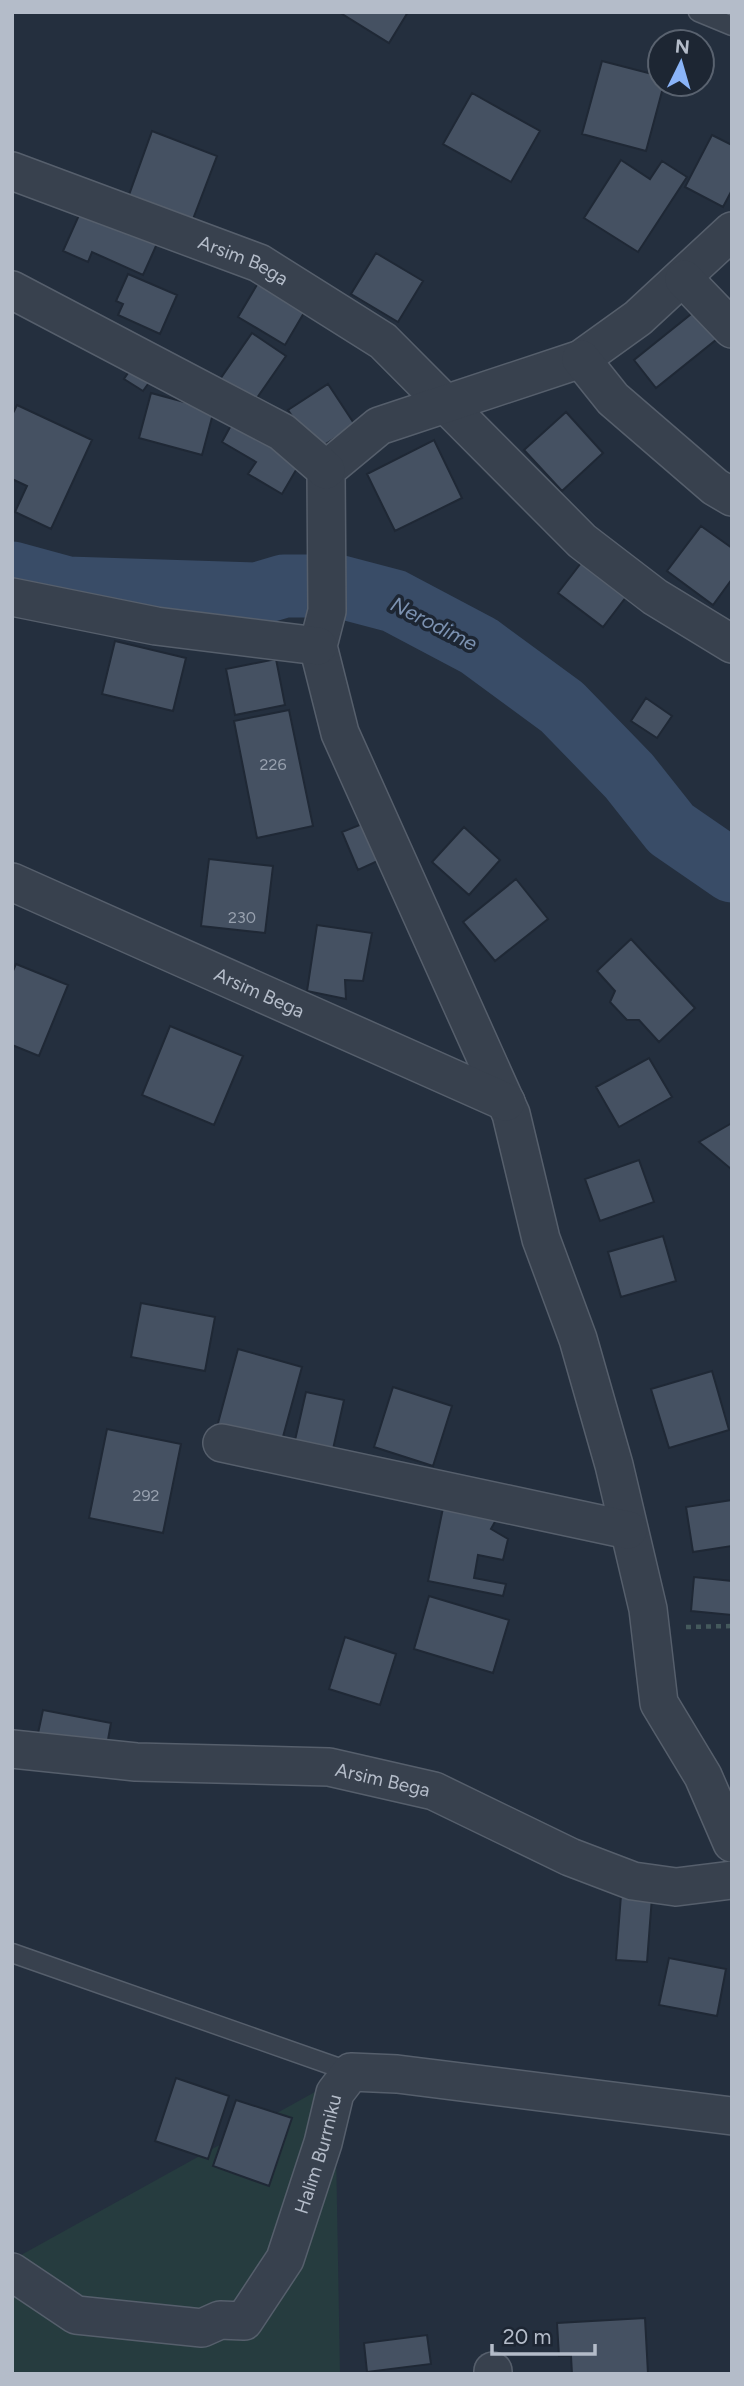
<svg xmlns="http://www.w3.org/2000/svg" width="744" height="2386" font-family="Figtree,sans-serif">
<rect width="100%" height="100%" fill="#242f3e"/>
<path fill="#263c3f" d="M 351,2072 L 335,2093 L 340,2374 L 12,2374 L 12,2260 Z"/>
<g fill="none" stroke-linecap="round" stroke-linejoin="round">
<path stroke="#394c67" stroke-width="63" d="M 12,573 L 67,588 L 257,594 L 284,586 L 337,586 L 394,601 L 479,646 L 562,707 L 629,776 L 671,829 L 732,871"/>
</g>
<path fill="#455162" stroke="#1f2835" stroke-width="2" d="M 339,12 L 408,12 L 389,43 Z
M 602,61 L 660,76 L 660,84 L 664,84 L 646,151 L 582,134 Z
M 472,93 L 540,131 L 511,182 L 443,144 Z
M 152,131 L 217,156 L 193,219 L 129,195 Z
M 712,135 L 732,145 L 732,190 L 723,207 L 685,187 Z
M 621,160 L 650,179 L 662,161 L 687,177 L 638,252 L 584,218 Z
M 84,204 L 160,237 L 143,275 L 92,252 L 88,262 L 63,251 Z
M 376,253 L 423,281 L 398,322 L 351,294 Z
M 128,274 L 177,295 L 160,334 L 118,315 L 123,304 L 116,301 Z
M 261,278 L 308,306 L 285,345 L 238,317 Z
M 695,311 L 717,339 L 656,388 L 634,360 Z
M 252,333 L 286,356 L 248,411 L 214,388 Z
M 134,364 L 153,377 L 143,391 L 124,379 Z
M 328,384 L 355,425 L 315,451 L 288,410 Z
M 151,393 L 214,410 L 202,455 L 139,438 Z
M 17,405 L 92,440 L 51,529 L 15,512 L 27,486 L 12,479 L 12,415 Z
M 566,412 L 603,453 L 562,491 L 524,450 Z
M 235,418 L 303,458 L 282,494 L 248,474 L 256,462 L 222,442 Z
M 434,440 L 462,498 L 395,531 L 367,474 Z
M 701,526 L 732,548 L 732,579 L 713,605 L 667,571 Z
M 601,537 L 646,571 L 603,627 L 558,593 Z
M 115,641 L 186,658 L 173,711 L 102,694 Z
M 276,659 L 285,705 L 235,715 L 226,669 Z
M 646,698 L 672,716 L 657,738 L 631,721 Z
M 289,710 L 313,826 L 257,838 L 234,721 Z
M 367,822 L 382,859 L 358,870 L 342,832 Z
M 464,827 L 500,860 L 469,895 L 432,862 Z
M 209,859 L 273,866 L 265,933 L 201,926 Z
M 516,879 L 548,919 L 495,961 L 463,922 Z
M 317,925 L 372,933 L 363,981 L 345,980 L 346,999 L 307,991 Z
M 631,939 L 695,1008 L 659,1042 L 639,1020 L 627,1020 L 610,1002 L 615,991 L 597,971 Z
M 16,964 L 68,985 L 39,1056 L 12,1045 L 12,973 Z
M 170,1026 L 243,1056 L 214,1125 L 142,1095 Z
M 649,1058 L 672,1097 L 619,1127 L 596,1087 Z
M 732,1123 L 732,1168 L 731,1169 L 699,1142 Z
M 639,1160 L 654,1202 L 600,1221 L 585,1179 Z
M 663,1236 L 676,1281 L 621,1297 L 608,1252 Z
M 141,1303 L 215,1317 L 205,1371 L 131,1357 Z
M 238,1349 L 302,1367 L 278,1455 L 214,1438 Z
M 712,1371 L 729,1430 L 669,1448 L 651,1389 Z
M 393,1387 L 452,1406 L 433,1466 L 374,1447 Z
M 306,1392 L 344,1400 L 331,1458 L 293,1449 Z
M 107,1429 L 181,1444 L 163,1533 L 89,1518 Z
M 732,1500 L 732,1546 L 693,1552 L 686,1507 Z
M 443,1508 L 497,1518 L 491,1529 L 508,1539 L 503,1560 L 478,1555 L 474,1578 L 506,1584 L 503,1596 L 428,1581 Z
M 694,1577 L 732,1581 L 732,1615 L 691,1611 Z
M 429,1596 L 509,1620 L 493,1673 L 414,1649 Z
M 345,1637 L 396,1654 L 380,1705 L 329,1689 Z
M 43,1710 L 111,1723 L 106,1751 L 37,1738 Z
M 621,1895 L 652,1897 L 647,1962 L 616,1960 Z
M 669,1958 L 726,1969 L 717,2016 L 659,2005 Z
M 176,2078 L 229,2096 L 208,2159 L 155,2141 Z
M 236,2100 L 292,2118 L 269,2186 L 213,2166 Z
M 645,2318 L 648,2374 L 572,2374 L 571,2356 L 559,2356 L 557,2323 Z
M 427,2335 L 431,2364 L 367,2372 L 364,2343 Z"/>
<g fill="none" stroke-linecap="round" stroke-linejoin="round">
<defs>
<path id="service" d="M 698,12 L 732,26
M 12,1953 L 351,2072"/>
<g id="minor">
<path id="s1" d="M 12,171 L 259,263 L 383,341 L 582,541 L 655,597 L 732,644"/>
<path d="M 732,231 L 638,318 L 581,359 L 379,426 L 326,470 L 327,611 L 318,646 L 340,733 L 511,1114 L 541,1239 L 578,1339 L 614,1465 L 648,1609 L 659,1703 L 703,1776 L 732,1843"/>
<path d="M 684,279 L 732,329"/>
<path d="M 12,290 L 282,432 L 326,470"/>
<path d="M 581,359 L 613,399 L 715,487 L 732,497"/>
<path d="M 12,597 L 156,626 L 318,646"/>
<path id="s2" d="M 12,882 L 506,1102"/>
<path d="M 222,1443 L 628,1530"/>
<path id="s3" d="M 12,1749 L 136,1762 L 329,1767 L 434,1791 L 570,1857 L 633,1881 L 676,1887 L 732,1880"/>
<path id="s4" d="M 12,2272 L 76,2315 L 202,2328 L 220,2320 L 244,2321 L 285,2259 L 323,2143 L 335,2093 L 351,2072 L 397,2074 L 732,2116"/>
<path d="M 493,2371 L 493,2374"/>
</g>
</defs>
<use href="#service" stroke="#565f6c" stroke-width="21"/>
<use href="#minor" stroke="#565f6c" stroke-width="40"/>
<path stroke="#44595c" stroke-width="4.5" stroke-dasharray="5 5" stroke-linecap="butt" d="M 686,1627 L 732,1626"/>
<use href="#service" stroke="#38414e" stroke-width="18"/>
<use href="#minor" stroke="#38414e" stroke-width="37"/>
</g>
<g text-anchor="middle" stroke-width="7" stroke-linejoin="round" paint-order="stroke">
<g font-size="16" fill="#98a1af">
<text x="273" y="770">226</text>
<text x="242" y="923">230</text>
<text x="146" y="1501">292</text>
</g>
<g font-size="19" fill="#b4bcc9" stroke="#1d2633">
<text dy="7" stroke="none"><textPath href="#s1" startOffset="248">Arsim Bega</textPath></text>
<text dy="7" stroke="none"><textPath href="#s2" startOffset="271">Arsim Bega</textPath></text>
<text dy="7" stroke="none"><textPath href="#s3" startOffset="373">Arsim Bega</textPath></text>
<text dy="7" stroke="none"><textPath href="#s4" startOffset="432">Halim Burrniku</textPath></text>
</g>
<g font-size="21" font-style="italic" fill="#7c92b1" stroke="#1d2633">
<text transform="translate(434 624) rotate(27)" y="7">Nerodime</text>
</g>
</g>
<rect width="744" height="2386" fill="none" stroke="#b4bcc9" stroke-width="28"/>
<g transform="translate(681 63) rotate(5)"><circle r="33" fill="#1d2633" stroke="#59626f" stroke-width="2"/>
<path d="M0-5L12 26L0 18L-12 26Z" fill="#8ab4f8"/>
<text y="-10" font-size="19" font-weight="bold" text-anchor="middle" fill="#b4bcc9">N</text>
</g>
<path d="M492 2344v10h103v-10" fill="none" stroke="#b4bcc9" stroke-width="3.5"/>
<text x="503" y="2344" font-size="21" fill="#b4bcc9" stroke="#1d2633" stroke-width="5" paint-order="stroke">20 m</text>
</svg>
